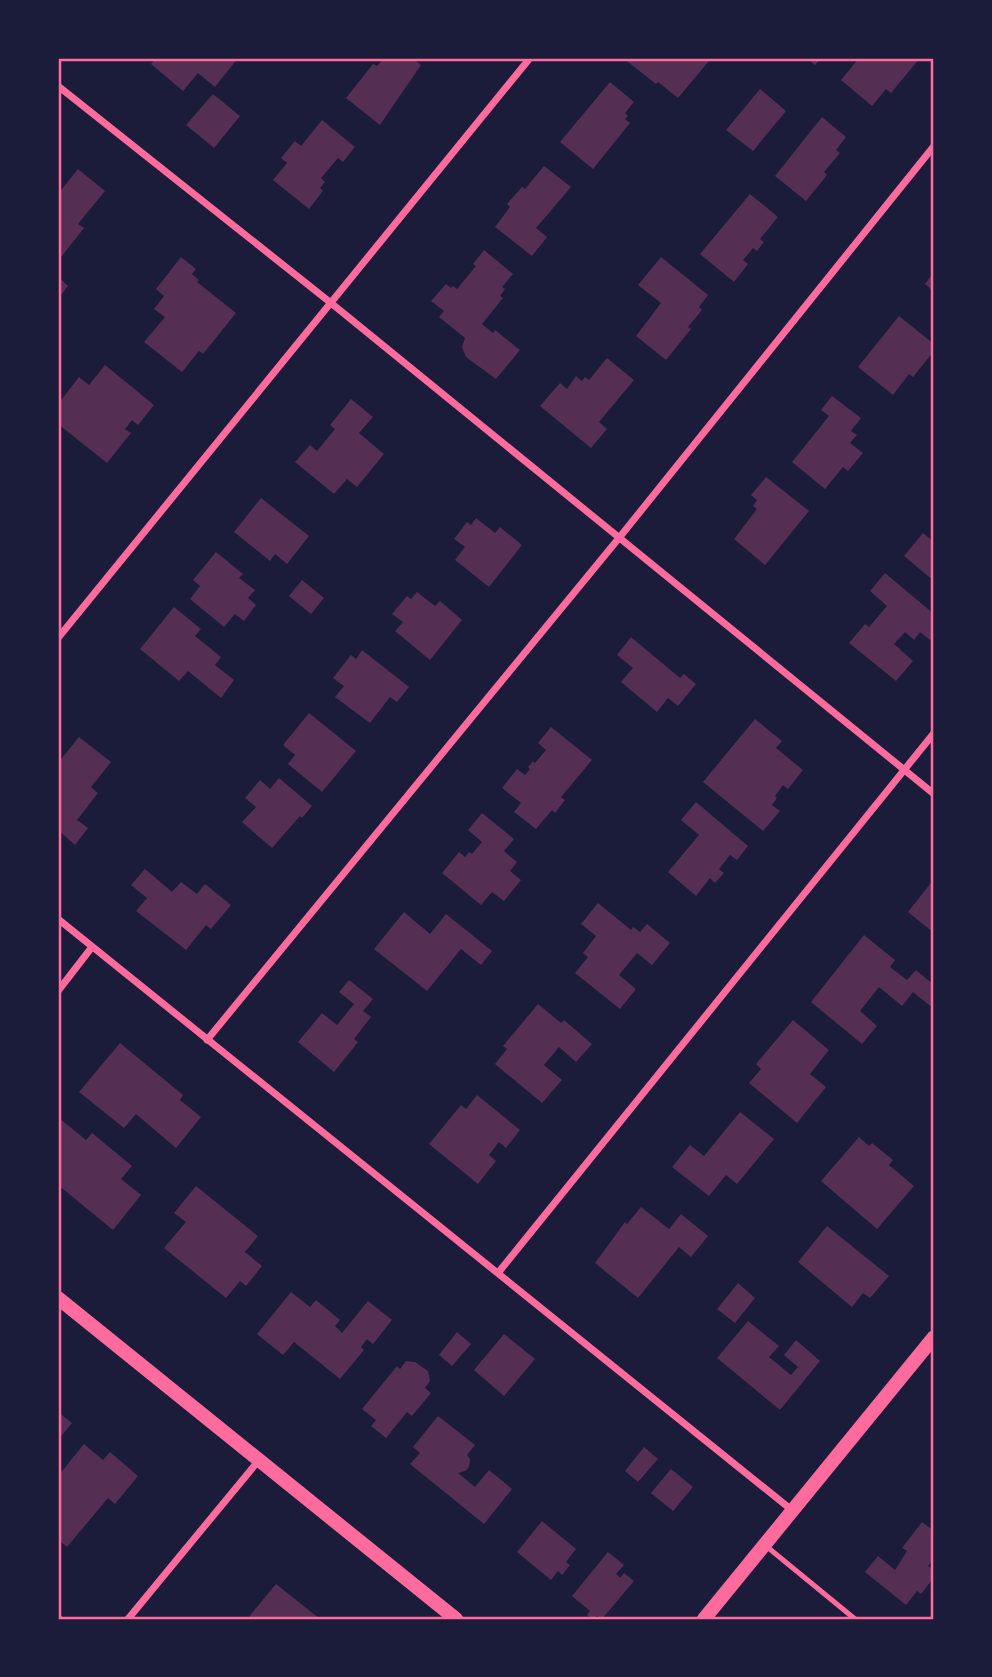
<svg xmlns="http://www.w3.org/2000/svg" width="992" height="1677" font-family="'Nunito Sans',sans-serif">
<rect width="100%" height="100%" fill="#1b1b3a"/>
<path fill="#542f53" d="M 156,58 L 238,58 L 215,87 L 198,73 L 183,91 L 151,64 Z
M 384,58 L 412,58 L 421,65 L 380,125 L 346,98 L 373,64 L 377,66 Z
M 623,58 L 704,58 L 709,61 L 678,98 L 658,82 L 656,84 Z
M 806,58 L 821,58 L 815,65 Z
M 859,58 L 920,58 L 891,93 L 886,89 L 872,106 L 841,80 Z
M 610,82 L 634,102 L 625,113 L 628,116 L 625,119 L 630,123 L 593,169 L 560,142 Z
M 760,89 L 786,111 L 753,151 L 726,130 Z
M 213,94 L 240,116 L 214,148 L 186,125 Z
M 822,117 L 846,137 L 836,150 L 840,153 L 824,172 L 827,175 L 806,201 L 775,176 Z
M 322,120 L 355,147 L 343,162 L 338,158 L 321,178 L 325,182 L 320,188 L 323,191 L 309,209 L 273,180 L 287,163 L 281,158 L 295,141 L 301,146 Z
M 544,166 L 571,187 L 536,228 L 547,237 L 532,256 L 495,227 L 510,207 L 507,204 L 522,187 L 525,189 Z
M 78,169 L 105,191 L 78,224 L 84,228 L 58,261 L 58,194 Z
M 750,194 L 778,217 L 760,239 L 764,242 L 757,251 L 753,248 L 743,260 L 748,264 L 734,282 L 700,254 Z
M 484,250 L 513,274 L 502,287 L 505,289 L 500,296 L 503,298 L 482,324 L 493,333 L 495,330 L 520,350 L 496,379 L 466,357 L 462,347 L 465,338 L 439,317 L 444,311 L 431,301 L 446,284 L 451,288 L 453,286 L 457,289 L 476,266 L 473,264 Z
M 181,257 L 196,269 L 192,274 L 199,280 L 197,282 L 236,313 L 203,354 L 199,351 L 182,372 L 144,342 L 165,317 L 154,309 L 164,296 L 156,289 Z
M 661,257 L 708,295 L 699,307 L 702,310 L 688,327 L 691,329 L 666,360 L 636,336 L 661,303 L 638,285 Z
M 934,272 L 934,292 L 925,284 Z
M 58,277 L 68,286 L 58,299 Z
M 899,316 L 934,344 L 934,351 L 913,377 L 909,374 L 893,395 L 858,367 Z
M 607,358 L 634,380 L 599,422 L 607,429 L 591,448 L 540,406 L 560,383 L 567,389 L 576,376 L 582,381 L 585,377 L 589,380 Z
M 105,365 L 154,405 L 138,425 L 132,420 L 125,429 L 131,433 L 107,463 L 58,424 L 58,404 L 79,377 L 89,385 Z
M 832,396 L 861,418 L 851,431 L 857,435 L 850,443 L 863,453 L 848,471 L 843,467 L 825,489 L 792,462 L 829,416 L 821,410 Z
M 351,399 L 373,417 L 359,433 L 384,454 L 357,487 L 347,479 L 334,494 L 295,462 L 310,445 L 317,451 L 335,429 L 330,425 Z
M 766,477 L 809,511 L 765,565 L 734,539 L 757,509 L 753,506 L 757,500 L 751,495 Z
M 261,498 L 309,536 L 287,564 L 275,554 L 270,561 L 234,532 Z
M 476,518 L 495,533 L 500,527 L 522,545 L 489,587 L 455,560 L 465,547 L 454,539 L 467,522 L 471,525 Z
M 923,533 L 934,542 L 934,581 L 904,556 Z
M 216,552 L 243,574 L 239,578 L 255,590 L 248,598 L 256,605 L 244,621 L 235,614 L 224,627 L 190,599 L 200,586 L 193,580 Z
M 885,573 L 934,614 L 934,635 L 930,640 L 920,632 L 914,640 L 905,632 L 894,644 L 913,661 L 896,681 L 849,643 L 865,624 L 869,627 L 887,606 L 870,591 Z
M 302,580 L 324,598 L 311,614 L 289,596 Z
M 417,592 L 435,606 L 440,601 L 462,620 L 430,660 L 395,631 L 403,622 L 392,614 L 407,596 L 411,599 Z
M 174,607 L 201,629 L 195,636 L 221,657 L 215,665 L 234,680 L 221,698 L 188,671 L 179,681 L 140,649 Z
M 631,637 L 680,678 L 684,674 L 696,684 L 678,706 L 668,698 L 657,712 L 621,682 L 633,668 L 617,655 Z
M 362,650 L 409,687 L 397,702 L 390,697 L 370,723 L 335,697 L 344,686 L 333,678 L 351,655 L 356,659 Z
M 309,713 L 356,751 L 322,792 L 288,764 L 295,755 L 283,745 Z
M 755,719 L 782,741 L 776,748 L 803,770 L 788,789 L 783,785 L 775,796 L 777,798 L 772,805 L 780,811 L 763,831 L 703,782 Z
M 551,727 L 592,760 L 561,797 L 565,800 L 555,813 L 552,810 L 536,829 L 514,812 L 521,803 L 502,788 L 517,769 L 525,775 L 530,769 L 528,767 L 533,761 L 535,763 L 546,750 L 538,743 Z
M 79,737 L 111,762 L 91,787 L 98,793 L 77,820 L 88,828 L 75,845 L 58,830 L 58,763 Z
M 279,778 L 312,806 L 302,818 L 300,816 L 272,848 L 242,822 L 256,807 L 245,798 L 260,780 L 270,789 Z
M 696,802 L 748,846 L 737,860 L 730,855 L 719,869 L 724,873 L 715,883 L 710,878 L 696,896 L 668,872 L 699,835 L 681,820 Z
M 482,813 L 514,839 L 504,851 L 517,862 L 510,871 L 521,880 L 504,901 L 492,892 L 481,905 L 442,873 L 459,852 L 465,857 L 469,852 L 472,854 L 482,842 L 468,830 Z
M 145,869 L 172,892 L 181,882 L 197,894 L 205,884 L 231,905 L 211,929 L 206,925 L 186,950 L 136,911 L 147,898 L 131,885 Z
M 934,879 L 934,933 L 908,912 Z
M 598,903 L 631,930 L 633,927 L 640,932 L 647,924 L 670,943 L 652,965 L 637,953 L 619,975 L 636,989 L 620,1009 L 575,973 L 588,957 L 583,953 L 596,936 L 581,924 Z
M 404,912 L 430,934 L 446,914 L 492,951 L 481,965 L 461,949 L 427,991 L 374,949 Z
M 864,935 L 895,960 L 890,967 L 907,980 L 916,970 L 934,985 L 934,1009 L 913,992 L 902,1006 L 879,987 L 860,1011 L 877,1026 L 862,1044 L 811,1002 Z
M 349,980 L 373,999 L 363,1011 L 371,1017 L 354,1039 L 358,1042 L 334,1072 L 298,1042 L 322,1013 L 337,1025 L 354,1004 L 339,992 Z
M 538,1004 L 561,1023 L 564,1020 L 592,1044 L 576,1062 L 559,1047 L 544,1065 L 562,1080 L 542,1103 L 495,1064 L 507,1049 L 503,1046 Z
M 793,1020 L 829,1050 L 810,1074 L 826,1087 L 797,1123 L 749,1083 L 761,1069 L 756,1064 Z
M 120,1043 L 183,1095 L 180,1100 L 201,1117 L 176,1148 L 136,1114 L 124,1128 L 79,1092 Z
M 477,1095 L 520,1130 L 506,1148 L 499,1142 L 489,1155 L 496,1161 L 478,1184 L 429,1144 L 461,1105 L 466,1109 Z
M 740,1112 L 774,1139 L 737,1184 L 726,1175 L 709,1196 L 672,1167 L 690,1145 L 704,1156 Z
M 59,1118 L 86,1140 L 92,1133 L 132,1166 L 121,1179 L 141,1195 L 113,1230 L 58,1185 Z
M 859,1137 L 869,1146 L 872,1143 L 893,1160 L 889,1165 L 914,1186 L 877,1229 L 821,1181 Z
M 196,1186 L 258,1236 L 245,1252 L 262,1266 L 246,1286 L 240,1281 L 226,1298 L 164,1248 L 186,1222 L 174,1213 Z
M 641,1207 L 669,1229 L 681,1214 L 708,1236 L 691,1257 L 679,1247 L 638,1298 L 595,1263 L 625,1222 L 627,1224 Z
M 827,1226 L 889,1276 L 870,1298 L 863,1293 L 852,1307 L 798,1262 Z
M 738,1283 L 755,1298 L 735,1323 L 717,1309 Z
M 291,1292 L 310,1307 L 316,1300 L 340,1320 L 335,1326 L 342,1333 L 368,1301 L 392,1320 L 373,1344 L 367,1339 L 361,1347 L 364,1350 L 340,1379 L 294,1342 L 283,1355 L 257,1334 Z
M 748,1321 L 779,1346 L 769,1357 L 791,1375 L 798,1367 L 784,1355 L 796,1340 L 820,1361 L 780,1410 L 717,1358 Z
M 457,1332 L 471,1344 L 452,1366 L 439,1355 Z
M 504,1334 L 535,1359 L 504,1396 L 474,1370 Z
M 406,1361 L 415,1362 L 428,1371 L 430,1381 L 425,1388 L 431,1393 L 412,1416 L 407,1412 L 386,1438 L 371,1426 L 376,1420 L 362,1409 L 397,1366 L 400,1369 Z
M 58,1412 L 72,1423 L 58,1440 Z
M 438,1416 L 475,1445 L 467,1455 L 470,1459 L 469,1467 L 465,1471 L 458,1473 L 475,1487 L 489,1470 L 512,1489 L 484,1524 L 410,1464 L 420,1453 L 413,1447 Z
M 84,1444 L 103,1460 L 110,1452 L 138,1476 L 115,1504 L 108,1498 L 67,1547 L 58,1539 L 58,1476 Z
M 644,1447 L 658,1459 L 638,1482 L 625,1471 Z
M 671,1469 L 693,1487 L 673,1511 L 651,1493 Z
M 542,1521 L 576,1549 L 566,1562 L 570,1565 L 562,1575 L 558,1571 L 551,1580 L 517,1552 Z
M 922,1522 L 934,1531 L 934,1558 L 928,1566 L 934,1570 L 934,1577 L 921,1594 L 917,1591 L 906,1605 L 865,1572 L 878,1556 L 895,1570 L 907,1551 L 902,1548 Z
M 608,1552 L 624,1565 L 616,1574 L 620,1578 L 624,1573 L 634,1581 L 602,1619 L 597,1616 L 592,1619 L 587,1615 L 590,1611 L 572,1596 Z
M 276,1584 L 320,1619 L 247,1619 Z"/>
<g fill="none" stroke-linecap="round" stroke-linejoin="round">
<path stroke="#ff6b9d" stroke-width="5" d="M 766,1546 L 855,1619
M 58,1617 L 61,1619"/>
<path stroke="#ff6b9d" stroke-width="7" d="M 58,86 L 331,303 L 934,794
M 58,638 L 530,58
M 58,919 L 793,1511
M 58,991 L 92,947
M 207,1040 L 619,538 L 934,146
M 498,1273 L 934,733
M 128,1619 L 259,1460"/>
<path stroke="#ff6b9d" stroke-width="14" d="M 58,1298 L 456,1619
M 704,1619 L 934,1337"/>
</g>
<rect width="992" height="1677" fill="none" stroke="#1b1b3a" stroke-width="119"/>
<rect x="60" y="60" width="872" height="1558" fill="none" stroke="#ff6b9d" stroke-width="2.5"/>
</svg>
